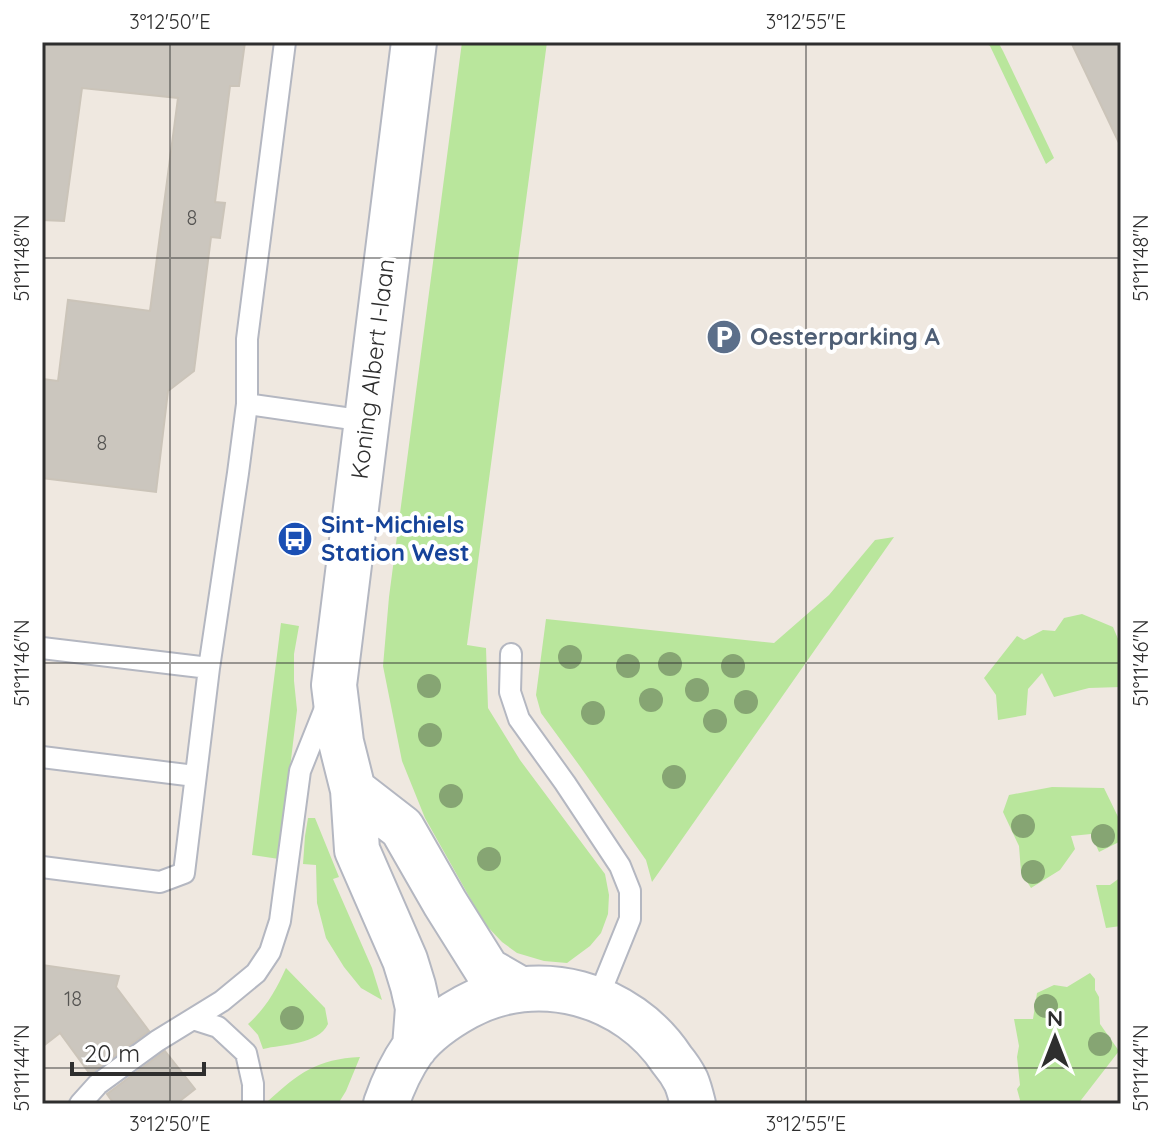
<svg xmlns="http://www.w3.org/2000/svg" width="1163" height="1146" font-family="Quicksand,sans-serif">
<rect width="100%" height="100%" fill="#efe8e0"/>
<path fill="#b9e69c" d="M 462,42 L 547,42 L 467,645 L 486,648 L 488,708 L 520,760 L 605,874 L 609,895 L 608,914 L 601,933 L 590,946 L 567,963 L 544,961 L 517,953 L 502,942 L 484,923 L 425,818 L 402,761 L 383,666 L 389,597 Z
M 984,42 L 998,42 L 1003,51 L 1054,158 L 1046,164 L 990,46 Z
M 894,537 L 652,882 L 646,860 L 579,765 L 541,713 L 536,695 L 546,619 L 774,643 L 829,595 L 875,540 Z
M 1082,614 L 1113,627 L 1121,646 L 1121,687 L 1089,688 L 1054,697 L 1042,673 L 1028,689 L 1026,715 L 998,720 L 996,695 L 984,678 L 1017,636 L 1024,640 L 1043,630 L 1055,631 L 1064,618 Z
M 281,623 L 299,626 L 294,654 L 294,681 L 297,710 L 279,859 L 252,855 Z
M 1052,787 L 1104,788 L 1121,823 L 1121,841 L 1099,852 L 1091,834 L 1071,836 L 1075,849 L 1060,870 L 1031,888 L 1021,872 L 1019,846 L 1003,812 L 1009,795 Z
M 308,818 L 315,818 L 339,877 L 333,879 L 372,968 L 382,1000 L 361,988 L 344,967 L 326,938 L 317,903 L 316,865 L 303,864 L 305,836 Z
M 1121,877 L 1121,926 L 1106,928 L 1096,885 L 1110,885 Z
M 286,968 L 325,1008 L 328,1024 C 318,1045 283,1044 263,1049 L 258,1035 L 248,1024 C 266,1008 276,990 286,968 Z
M 1090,973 L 1095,979 L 1095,990 L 1099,997 L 1100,1024 L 1119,1051 L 1078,1104 L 1018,1104 L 1020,1100 L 1017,1089 L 1020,1085 L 1017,1057 L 1019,1046 L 1014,1019 L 1033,1019 L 1037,993 L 1054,985 L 1067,987 Z
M 360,1057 L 346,1091 L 338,1104 L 269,1104 L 268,1101 C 299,1073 317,1059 360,1057 Z"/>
<path fill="#cbc6be" stroke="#cbc4b9" stroke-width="2" d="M 42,42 L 245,42 L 239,86 L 230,86 L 215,202 L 225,203 L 220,238 L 211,237 L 194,371 L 168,391 L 156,492 L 42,478 L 42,379 L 58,381 L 68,300 L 150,311 L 178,98 L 82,88 L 64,221 L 42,220 Z
M 1071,42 L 1121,42 L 1121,147 Z
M 42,965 L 119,976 L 116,987 L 149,1031 L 90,1074 L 60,1033 L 42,1047 Z
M 165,1051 L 195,1089 L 176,1104 L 114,1104 L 107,1094 Z"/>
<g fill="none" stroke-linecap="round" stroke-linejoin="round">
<defs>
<path id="lane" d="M 247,404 L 247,339 L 285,42
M 42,648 L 209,668
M 511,654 L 510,692 L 519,719 L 565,783 L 620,866 L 630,891 L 630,919 L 598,998
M 42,757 L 195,776
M 42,867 L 160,882 L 184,873 L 209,668 L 238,473 L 247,404 L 366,421
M 193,1019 L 218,1027 L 246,1053 L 253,1084 L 253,1104
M 80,1104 L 98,1084 L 157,1041 L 222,1001 L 256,973 L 270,952 L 280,921 L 300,771 L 326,706"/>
<path id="secondary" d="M 414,42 L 334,685 L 341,742 L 353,790 L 357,850 L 405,960 L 413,986 L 418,1008 L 415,1047
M 353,790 L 402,828 L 445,903 L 487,970 L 520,989
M 386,1104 C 393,1084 401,1066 413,1049 C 427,1031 446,1018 466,1007 C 537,968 628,993 672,1060 C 677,1066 682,1073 686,1081 C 689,1088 691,1096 693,1104"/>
</defs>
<use href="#lane" stroke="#b4b7c1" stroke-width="24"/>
<use href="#secondary" stroke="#b4b7c1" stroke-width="48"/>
<use href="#lane" stroke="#fff" stroke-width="20"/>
<use href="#secondary" stroke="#fff" stroke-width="44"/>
</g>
<g fill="#86a573">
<circle cx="570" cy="657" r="12"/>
<circle cx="670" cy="664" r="12"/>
<circle cx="628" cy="666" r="12"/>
<circle cx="733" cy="666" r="12"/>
<circle cx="429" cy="686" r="12"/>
<circle cx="697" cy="690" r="12"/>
<circle cx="651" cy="700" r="12"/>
<circle cx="746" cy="702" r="12"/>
<circle cx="593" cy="713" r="12"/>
<circle cx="715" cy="721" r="12"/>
<circle cx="430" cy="735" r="12"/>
<circle cx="674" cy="777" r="12"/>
<circle cx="451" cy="796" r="12"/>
<circle cx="1023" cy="826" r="12"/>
<circle cx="1103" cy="836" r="12"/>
<circle cx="489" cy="859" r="12"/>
<circle cx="1033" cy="872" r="12"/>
<circle cx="1046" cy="1006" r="12"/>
<circle cx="292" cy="1018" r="12"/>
<circle cx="1100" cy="1044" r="12"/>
</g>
<path fill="none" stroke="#2e2e2e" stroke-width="2" stroke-opacity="0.45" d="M 170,42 L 170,1104M 806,42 L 806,1104M 42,258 L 1121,258M 42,663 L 1121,663M 42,1068 L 1121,1068"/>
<defs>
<symbol id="parking-disc" viewBox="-11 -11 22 22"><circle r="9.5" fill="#5c6f8a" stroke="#fff"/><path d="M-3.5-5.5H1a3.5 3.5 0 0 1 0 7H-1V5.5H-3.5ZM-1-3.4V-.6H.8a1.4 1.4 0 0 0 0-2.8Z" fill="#fff"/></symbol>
<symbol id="bus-disc" viewBox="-11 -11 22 22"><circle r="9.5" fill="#1a4fb4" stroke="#fff"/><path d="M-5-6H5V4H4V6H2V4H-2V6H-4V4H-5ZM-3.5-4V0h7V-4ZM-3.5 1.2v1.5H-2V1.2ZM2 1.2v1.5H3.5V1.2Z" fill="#fff"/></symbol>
</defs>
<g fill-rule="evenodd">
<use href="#parking-disc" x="704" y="317" width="40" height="40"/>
<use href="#bus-disc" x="275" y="519" width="40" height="40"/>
</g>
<g text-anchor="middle" stroke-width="8" stroke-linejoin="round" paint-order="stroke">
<g font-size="20" fill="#555452">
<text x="192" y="225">8</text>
<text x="102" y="450">8</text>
<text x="73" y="1006">18</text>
</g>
<g font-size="24" font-weight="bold" fill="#4e5e75" stroke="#fff" text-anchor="start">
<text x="750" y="345">Oesterparking A</text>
</g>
<g font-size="24" fill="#2e2e2e" stroke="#fff">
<text transform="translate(373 369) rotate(-83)" y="8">Koning Albert I-laan</text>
</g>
<g font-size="24" font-weight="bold" fill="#164399" stroke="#fff" text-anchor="start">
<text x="321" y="533">Sint-Michiels<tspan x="321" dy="28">Station West</tspan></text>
</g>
</g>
<rect width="1163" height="1146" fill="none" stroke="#ffffff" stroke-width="88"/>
<g transform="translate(1055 1038)" stroke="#ffffff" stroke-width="6" paint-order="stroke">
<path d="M0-6L14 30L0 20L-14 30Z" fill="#2e2e2e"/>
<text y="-12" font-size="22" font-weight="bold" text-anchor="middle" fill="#2e2e2e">N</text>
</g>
<path d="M72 1062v12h132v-12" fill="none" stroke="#2e2e2e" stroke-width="4"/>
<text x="84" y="1062" font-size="24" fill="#2e2e2e" stroke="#ffffff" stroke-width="6" paint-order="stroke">20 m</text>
<rect x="44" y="44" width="1075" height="1058" fill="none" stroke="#2e2e2e" stroke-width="3"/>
<g font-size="20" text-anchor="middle" fill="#2e2e2e">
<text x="170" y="29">3°12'50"E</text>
<text x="806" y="29">3°12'55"E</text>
<text transform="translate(22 258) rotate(-90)" y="7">51°11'48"N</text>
<text transform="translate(1141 258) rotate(-90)" y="7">51°11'48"N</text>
<text transform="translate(22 663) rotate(-90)" y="7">51°11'46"N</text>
<text transform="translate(1141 663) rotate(-90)" y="7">51°11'46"N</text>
<text transform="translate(22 1068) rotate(-90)" y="7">51°11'44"N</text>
<text transform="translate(1141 1068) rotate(-90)" y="7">51°11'44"N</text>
<text x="170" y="1131">3°12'50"E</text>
<text x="806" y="1131">3°12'55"E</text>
</g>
</svg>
